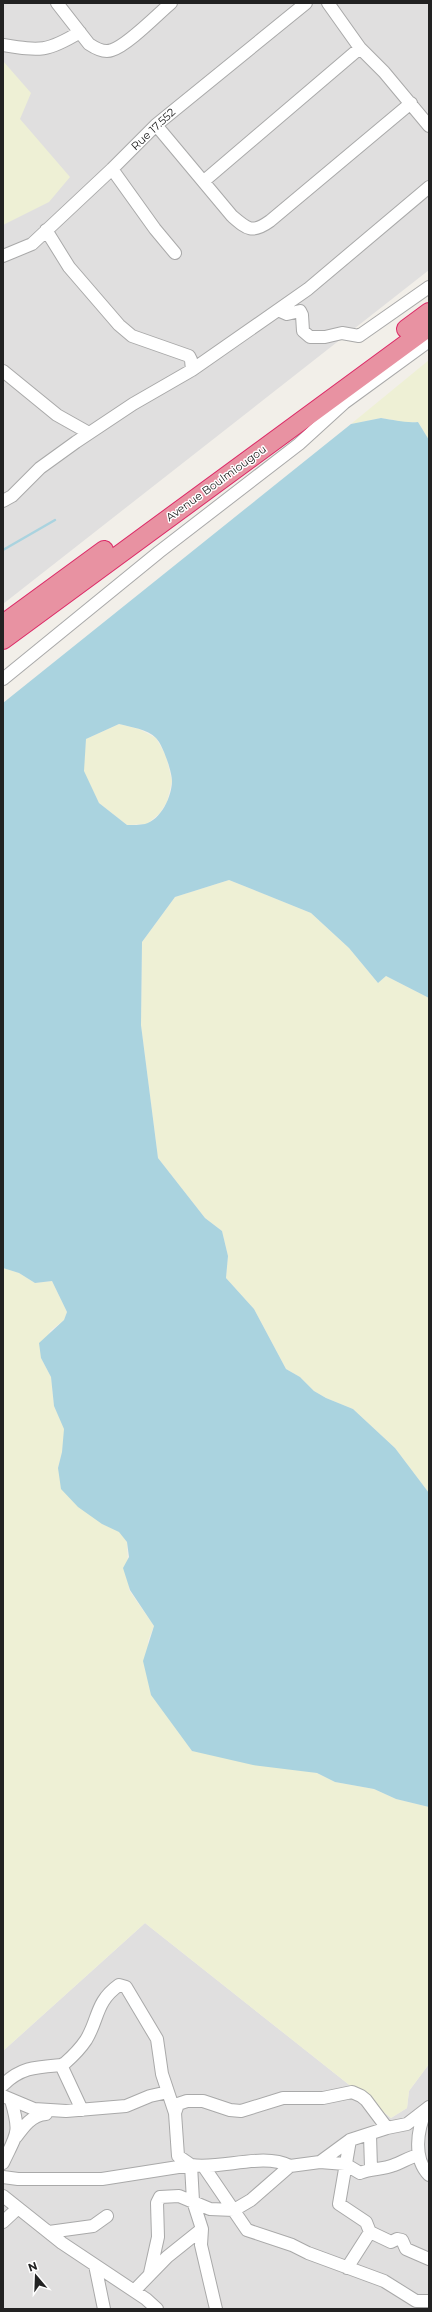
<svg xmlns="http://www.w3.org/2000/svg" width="432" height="2312" font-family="Montserrat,sans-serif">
<rect width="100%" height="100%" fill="#f2efe9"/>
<path fill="#e0dfdf" d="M 3,3 L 429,3 L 429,270 L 3,604 Z
M 145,1923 L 391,2118 L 407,2108 L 409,2091 L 429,2064 L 429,2309 L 3,2309 L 3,2051 Z"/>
<path fill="#eef0d5" d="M 3,61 L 31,93 L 20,119 L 70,177 L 49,202 L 3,225 Z
M 429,360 L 429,446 L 429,440 L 418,422 L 400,423 L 394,420 L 381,418 L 351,424 Z
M 119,724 L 139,729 L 156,738 L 166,756 L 172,781 L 167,802 L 159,814 L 147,824 L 127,825 L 99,803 L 83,771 L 86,739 Z
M 229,880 L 311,913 L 349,948 L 378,983 L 386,976 L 429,998 L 429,1493 L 395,1448 L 353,1409 L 326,1398 L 314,1391 L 300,1377 L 286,1369 L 254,1309 L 226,1278 L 228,1256 L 222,1231 L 205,1218 L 158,1158 L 141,1025 L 142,942 L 175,897 Z
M 3,1268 L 19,1273 L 35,1283 L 52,1281 L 67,1312 L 64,1320 L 50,1331 L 41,1358 L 51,1377 L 54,1406 L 65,1429 L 62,1452 L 58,1468 L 102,1524 L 119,1531 L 127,1542 L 129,1590 L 154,1626 L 148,1641 L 151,1694 L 192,1751 L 317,1773 L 335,1782 L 374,1789 L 396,1799 L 429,1807 L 429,2064 L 409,2091 L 407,2108 L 391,2118 L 145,1923 L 3,2051 Z"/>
<path fill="#aad3df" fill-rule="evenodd" d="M 381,418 C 395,420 404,423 418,422 L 429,440 L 429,998 L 386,976 L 378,983 L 349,948 L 311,913 L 229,880 L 175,897 L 142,942 L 141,1025 L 158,1158 L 205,1218 L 222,1231 L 228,1256 L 226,1278 L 254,1309 L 286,1369 L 300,1377 L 314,1391 L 326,1398 L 353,1409 L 395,1448 L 429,1493 L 429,1807 L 396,1799 L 374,1789 L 335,1782 L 317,1773 L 253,1765 L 192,1751 L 151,1695 L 143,1661 L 154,1626 L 130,1590 L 123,1568 L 129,1557 L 127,1542 L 119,1532 L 102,1524 L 78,1507 L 61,1489 L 58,1468 L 62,1452 L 64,1429 L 54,1406 L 51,1377 L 41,1358 L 39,1343 L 64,1320 L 67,1312 L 52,1281 L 35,1283 L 19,1273 L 3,1268 L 3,703 L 351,424 ZM 119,724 C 130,727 148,729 156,738 C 163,745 172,772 172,781 C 172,796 161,820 145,824 C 140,825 133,825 127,825 L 99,803 L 84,771 L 86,739 Z"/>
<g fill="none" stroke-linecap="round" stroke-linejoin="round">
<path stroke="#aad3df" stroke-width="2.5" d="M 3,550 L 55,520"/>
<defs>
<path id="minor" d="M 57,3 L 89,44 C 95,48 105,53 112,50 C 127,46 158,14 171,3
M 328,3 L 360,48 L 384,72 L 429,126
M 3,45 C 41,51 47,52 80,32
M 156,125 L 232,216 C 247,229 252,234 270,221 L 411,103
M 112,169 L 155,229 L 175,253
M 204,181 L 360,48
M 46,230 L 69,267 L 119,325 L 132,336 L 189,356 L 191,360 L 192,370
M 3,256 L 32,244 L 112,169 L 156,125 L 306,3
M 278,310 L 287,314 L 300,311 L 302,315 L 303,331 L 310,337 L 325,337 L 342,333 L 359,336 L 429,287
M 3,371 L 57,415 L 89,433
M 3,501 L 12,496 L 40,468 L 76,442 L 133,404 L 192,370 L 308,289 L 429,187
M 3,679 L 159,552 L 299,444 L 344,403 L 429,341
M 61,2065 L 82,2110
M 3,2085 C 21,2067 37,2067 61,2065 L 65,2063 C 73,2056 80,2049 86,2040 C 99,2019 95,2002 119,1985 L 126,1987 L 157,2039 L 162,2074 L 175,2113 L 178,2156 L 191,2165 L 193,2201 L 202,2229 L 201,2245 L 216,2309
M 3,2096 L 34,2109 L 66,2111 L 126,2106 L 150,2096 L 168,2092
M 426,2110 C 417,2130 413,2159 429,2175
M 175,2113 L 178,2104 L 187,2101 L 203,2101 L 230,2110 L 241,2111 L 283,2098 L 323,2098 L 352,2092 L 361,2096 L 366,2100 L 387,2128
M 370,2135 L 371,2168
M 16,2137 C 24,2126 32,2115 46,2114
M 320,2162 L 345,2164 L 360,2173 C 371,2168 382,2170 394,2165 C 403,2162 409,2157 419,2155
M 3,2163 C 17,2133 21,2134 11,2100
M 204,2167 L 247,2230 L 292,2245 L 308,2253 L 384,2281 L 416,2301 L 429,2301
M 3,2177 L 18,2179 L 102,2179 L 191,2165 C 221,2170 263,2152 290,2166
M 3,2196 L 62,2243 L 146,2299 L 157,2309
M 3,2222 L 18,2208
M 49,2232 L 93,2226 L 107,2216
M 370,2232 L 391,2242 L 397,2239 L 402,2240 L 406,2249 L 429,2259
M 95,2265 L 104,2309
M 347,2268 L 370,2232 L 366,2222 L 339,2204 L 350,2140
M 150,2273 L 158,2237 L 157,2203 L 160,2197 L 179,2196 L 210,2209 L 234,2210 L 251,2200 L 290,2166 L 320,2162 L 350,2140 L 387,2128 L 407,2124 L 429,2107
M 134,2291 L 167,2257 L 202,2229"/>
<path id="highway" d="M 406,329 L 429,312
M 3,624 L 104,550
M 3,640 L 429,327"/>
</defs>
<use href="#minor" stroke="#a9a9a9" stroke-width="14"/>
<use href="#highway" stroke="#dc2a67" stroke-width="20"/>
<use href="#minor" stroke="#fff" stroke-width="12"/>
<use href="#highway" stroke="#e892a2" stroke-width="18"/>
</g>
<g text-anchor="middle" stroke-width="3" stroke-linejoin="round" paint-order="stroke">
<g font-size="11" fill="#222" stroke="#fff">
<text transform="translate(153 129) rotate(-43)" y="4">Rue 17.552</text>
<text transform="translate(216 483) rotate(-36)" y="4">Avenue Boulmiougou</text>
</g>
</g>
<rect width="432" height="2312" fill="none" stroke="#222222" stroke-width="8"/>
<g transform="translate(36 2276) rotate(341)" stroke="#ffffff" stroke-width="3" paint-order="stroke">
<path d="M0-3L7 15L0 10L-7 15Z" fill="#222222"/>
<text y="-6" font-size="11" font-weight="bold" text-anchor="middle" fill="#222222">N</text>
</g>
</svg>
